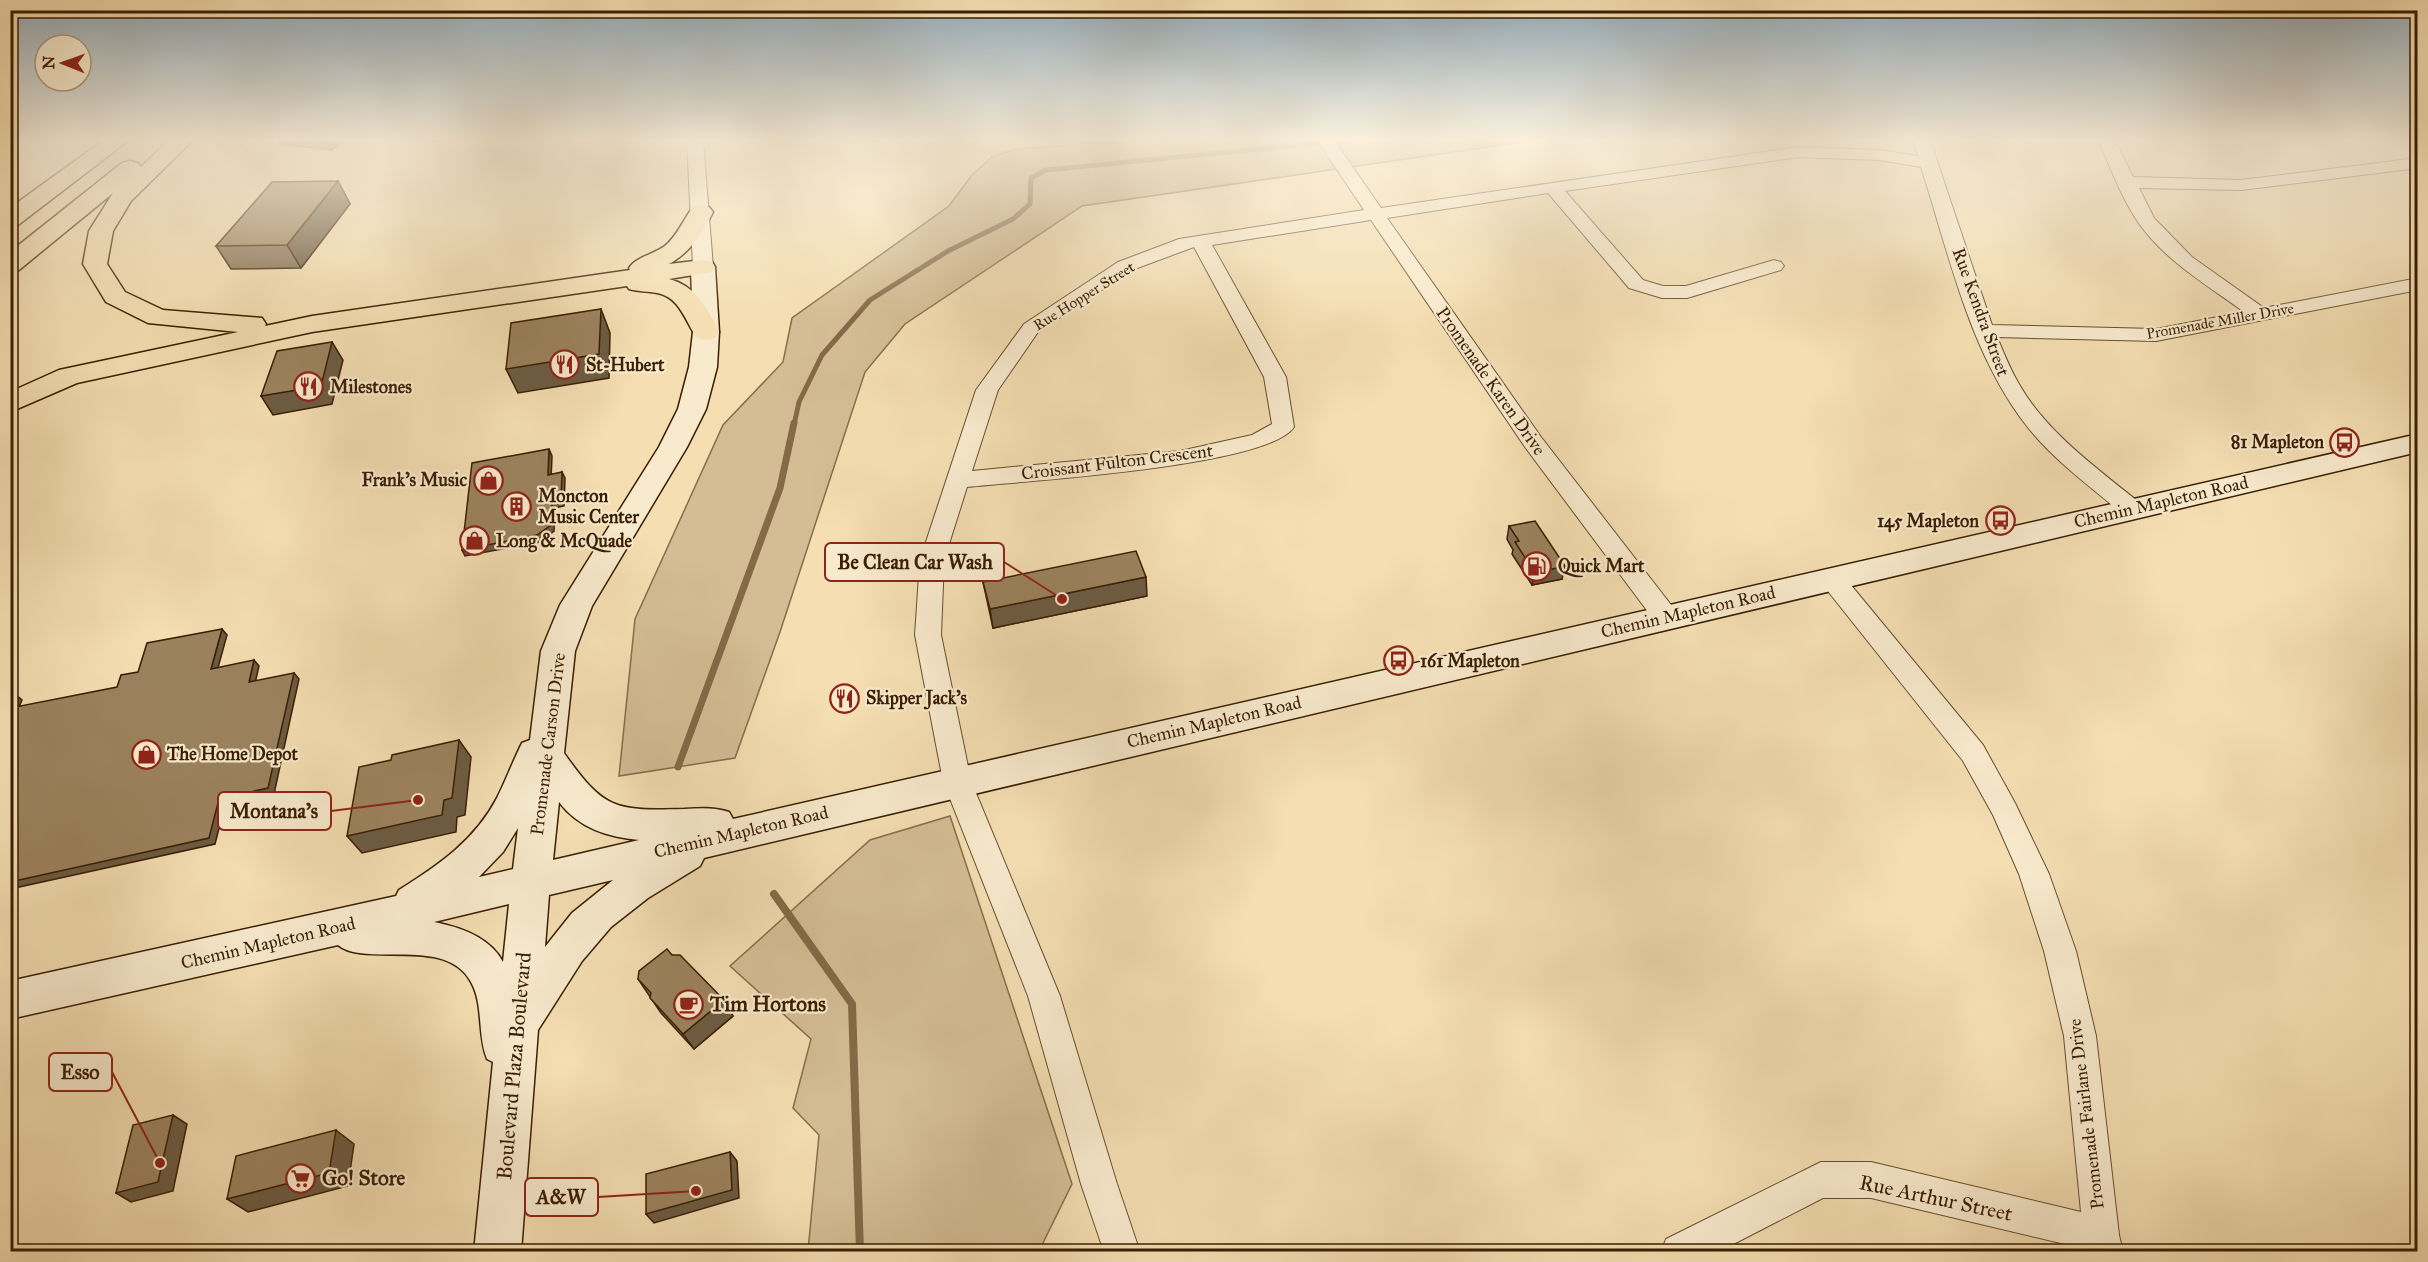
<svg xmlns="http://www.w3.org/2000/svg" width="2428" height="1262" font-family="'IM FELL Great Primer',serif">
<rect width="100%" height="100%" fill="#f4deb2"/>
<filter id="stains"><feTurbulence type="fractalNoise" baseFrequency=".00333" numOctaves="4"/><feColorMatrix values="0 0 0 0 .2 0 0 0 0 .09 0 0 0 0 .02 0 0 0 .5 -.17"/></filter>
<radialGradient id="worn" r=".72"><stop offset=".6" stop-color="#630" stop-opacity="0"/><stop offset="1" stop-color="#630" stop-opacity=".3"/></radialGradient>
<path fill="#d4bd94" stroke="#876e4b" stroke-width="1.5" d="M 1135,140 L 1536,140 L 1082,206 L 905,324 L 865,372 L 780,632 L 735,758 L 619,776 L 635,619 L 723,425 L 783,362 L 792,318 L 949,206 L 972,175 L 992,157 L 1015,149 Z
M 950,816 L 1072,1184 L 1039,1251 L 808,1251 L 819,1135 L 793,1108 L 811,1039 L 730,966 L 870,840 Z"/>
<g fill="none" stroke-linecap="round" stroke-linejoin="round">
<path stroke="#846a48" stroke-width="5" d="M 794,425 L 799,402 L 822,355 L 870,300 L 948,251 L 1013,219 L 1030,204 L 1031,178 L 1046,170 L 1351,140"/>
<path stroke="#846a48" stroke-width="7" d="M 678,767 L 780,488 L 794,423"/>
<path stroke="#846a48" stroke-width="8" d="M 774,894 L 852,1004 L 860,1252"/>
<defs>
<path id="street" d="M 687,140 L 703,140 L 713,267 L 710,271 L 696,271 L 693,267 Z
M 1317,140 L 1334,140 L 1381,208 L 1799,147 L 1879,150 L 1918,156 L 1913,140 L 1930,140 L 1992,325 L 2156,329 L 2244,312 C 2207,285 2164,260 2138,222 C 2121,197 2111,168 2098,140 L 2115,140 L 2133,177 L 2241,180 L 2418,158 L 2418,168 L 2241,190 L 2139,188 L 2154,218 L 2192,257 L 2264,308 L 2418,278 L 2418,290 L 2156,341 L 1997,337 C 2004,353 2010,369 2019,384 C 2045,431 2099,470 2140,503 L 2144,509 L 2140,515 L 2132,517 L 2124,515 C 2091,487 2052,459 2026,425 C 1969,351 1949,254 1921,167 L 1879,160 L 1799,157 L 1565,191 L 1643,280 L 1663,286 L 1686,286 L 1774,260 L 1781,262 L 1784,266 L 1781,270 L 1687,298 L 1662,298 L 1629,288 L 1548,193 L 1387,218 L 1541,437 L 1675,610 L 1679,617 L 1675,624 L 1666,626 L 1657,624 L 1525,447 L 1371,220 L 1212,245 L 1286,377 L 1294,427 C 1268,467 1022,481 967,487 L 944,560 L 941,635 L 971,781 L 1060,996 L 1117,1184 L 1140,1252 L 1104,1252 L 1081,1184 L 1028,996 L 943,781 L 915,635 L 920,560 L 976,390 L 1024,324 L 1118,262 L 1179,239 L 1364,210 ZM 1194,247 L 1264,377 L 1272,424 L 1252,435 L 1180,451 L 972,471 L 998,390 L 1038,332 L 1132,270 Z
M 1832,570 L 1841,573 L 1983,745 L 2015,803 L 2049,874 L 2076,951 L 2096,1036 L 2119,1235 L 2123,1252 L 2087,1252 L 2086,1249 L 1871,1198 L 1823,1198 L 1718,1252 L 1661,1252 L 1666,1239 L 1821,1162 L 1871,1162 L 2081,1212 L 2064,1036 L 2044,951 L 2019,874 L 1993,815 L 1963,761 L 1823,585 L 1820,579 L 1823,573 Z"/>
<path id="secondary" d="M 703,260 L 712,262 L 715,267 L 719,332 L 717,367 L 706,409 L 687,447 L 592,606 L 575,651 L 564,753 C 604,810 615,811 684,809 C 700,808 714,807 729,812 L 733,819 L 2418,434 L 2418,452 L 704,858 L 700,866 L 648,898 L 611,927 L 582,961 L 538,1030 L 521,1252 L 474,1252 L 493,1062 L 487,1059 C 477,1035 484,1005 471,982 C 446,935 365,968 338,945 L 10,1019 L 10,981 L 396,896 L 399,890 C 439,865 475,840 497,798 C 506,780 513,761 522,743 L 530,740 L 541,651 L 560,605 L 659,447 L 678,409 L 689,367 L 693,332 L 691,267 L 694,262 ZM 559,802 C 579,828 607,837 639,840 L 553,860 ZM 518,828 L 513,869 L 479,877 L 503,852 ZM 613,880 L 572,913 L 545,947 L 549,895 ZM 509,904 L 503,962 C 490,937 460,927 434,922 Z"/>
<path id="highway" d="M 104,140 L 129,140 L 18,225 L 10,227 L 10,208 Z
M 169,140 L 193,140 L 131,201 L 113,231 L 107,264 L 125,292 L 163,310 L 262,318 L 266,324 L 265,326 L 312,316 L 630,270 L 629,268 C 636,257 654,254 665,246 C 678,235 683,220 693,207 L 701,205 L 709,207 L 713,212 C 702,233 691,252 669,264 L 703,260 L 712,262 L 715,267 L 712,272 L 669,279 C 696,286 707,308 719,332 L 715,338 L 706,340 L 697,338 C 685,321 680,297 657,293 C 648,291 639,292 629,289 L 627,286 L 312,332 L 77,383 L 10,412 L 10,392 L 59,370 L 238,332 L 148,323 L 106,302 L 83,264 L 89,231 L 113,193 L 19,270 L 10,272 L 10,252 L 122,163 L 130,161 L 138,163 L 141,167 Z"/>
</defs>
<use href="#street" stroke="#684e2e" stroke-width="2"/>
<use href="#secondary" stroke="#3a1e02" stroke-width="3"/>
<use href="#highway" stroke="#3a1e02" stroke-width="3"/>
<use href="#street" fill="#f8eacd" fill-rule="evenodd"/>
<use href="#secondary" fill="#f8eacd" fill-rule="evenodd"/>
<use href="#highway" fill="#f4deb2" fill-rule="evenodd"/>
</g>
<path fill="#857051" stroke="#3a1e02" stroke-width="1.5" d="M 278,140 L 344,140 L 332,150 L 281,144 Z
M 338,181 L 350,204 L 301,268 L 231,269 L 216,246 Z
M 1509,526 L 1562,579 L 1532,585 L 1512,554 L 1513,550 L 1507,539 Z
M 983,582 L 1147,596 L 993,628 Z
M 672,955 L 724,1000 L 733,1016 L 694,1049 L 661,1013 L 638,979 Z"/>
<path fill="#6c5b42" stroke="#3a1e02" stroke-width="1.5" d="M 327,140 L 344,140 L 332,150 Z
M 429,140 L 447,140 L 430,142 Z
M 338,181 L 350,204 L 301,268 L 287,245 Z
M 601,309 L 610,333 L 609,378 L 518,393 L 506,369 Z
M 332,342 L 343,360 L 332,404 L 273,415 L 261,396 Z
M 549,449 L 552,456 L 551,481 L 548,475 Z
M 562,472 L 565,478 L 564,506 L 555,508 L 554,531 L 540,542 L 465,556 L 462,550 L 552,502 Z
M 1565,566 L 1562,579 L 1532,585 L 1535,573 Z
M 1146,577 L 1147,596 L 993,628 L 990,609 Z
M 222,629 L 227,635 L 216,675 L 211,669 Z
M 254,660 L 259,666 L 254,688 L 249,682 Z
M 294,673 L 299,679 L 274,794 L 225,805 L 215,844 L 10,889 L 10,882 L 219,799 Z
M 15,694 L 22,700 L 16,714 L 10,709 L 10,706 Z
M 459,740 L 471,757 L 465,815 L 457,817 L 456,832 L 362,853 L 347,836 L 444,800 Z
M 724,1000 L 733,1016 L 694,1049 L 683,1034 Z
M 173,1115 L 187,1124 L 173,1191 L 131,1202 L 116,1193 Z
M 336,1130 L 354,1144 L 348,1186 L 248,1212 L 227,1199 Z
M 730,1152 L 737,1161 L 739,1198 L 654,1223 L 646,1214 Z"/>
<path fill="#9b825e" stroke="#3a1e02" stroke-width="1.5" d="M 338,181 L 287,245 L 216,246 L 272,182 Z
M 601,309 L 599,354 L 506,369 L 511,323 Z
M 332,342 L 321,386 L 261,396 L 277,351 Z
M 549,449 L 548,475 L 562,472 L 561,500 L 552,502 L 551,525 L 537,535 L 462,550 L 472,463 Z
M 1535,521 L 1565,566 L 1535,573 L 1515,542 L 1519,541 L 1509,526 Z
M 1136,551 L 1146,577 L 990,609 L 983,582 Z
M 222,629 L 211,669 L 254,660 L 249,682 L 294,673 L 268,788 L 219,799 L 209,838 L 10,882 L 10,708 L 117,687 L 121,675 L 138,672 L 147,643 Z
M 15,694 L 10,706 L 10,695 Z
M 459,740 L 452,798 L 444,800 L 442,815 L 347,836 L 359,767 L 391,760 L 392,755 Z
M 667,949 L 672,955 L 680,955 L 724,1000 L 683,1034 L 650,998 L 651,993 L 638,979 L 639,971 Z
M 173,1115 L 158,1182 L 116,1193 L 133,1125 Z
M 336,1130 L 329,1173 L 227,1199 L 236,1156 Z
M 730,1152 L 732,1190 L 646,1214 L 646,1174 Z"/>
<linearGradient id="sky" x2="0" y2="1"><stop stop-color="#93abba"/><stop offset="0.44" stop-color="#faf0dc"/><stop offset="1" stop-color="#faf0dc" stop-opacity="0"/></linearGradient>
<rect width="2428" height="317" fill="url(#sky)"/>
<defs>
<symbol id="restaurant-ring" viewBox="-11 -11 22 22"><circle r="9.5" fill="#f8eacd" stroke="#8f2418" stroke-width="1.5"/><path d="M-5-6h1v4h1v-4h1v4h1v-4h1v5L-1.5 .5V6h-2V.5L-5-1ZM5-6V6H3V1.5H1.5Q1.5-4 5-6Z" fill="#8f2418"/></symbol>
<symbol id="bus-ring" viewBox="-11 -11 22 22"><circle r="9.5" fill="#f8eacd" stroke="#8f2418" stroke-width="1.5"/><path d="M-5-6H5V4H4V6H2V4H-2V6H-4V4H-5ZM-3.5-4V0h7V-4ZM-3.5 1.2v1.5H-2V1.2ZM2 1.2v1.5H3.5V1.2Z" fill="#8f2418"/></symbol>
<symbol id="shop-ring" viewBox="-11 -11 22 22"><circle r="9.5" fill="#f8eacd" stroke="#8f2418" stroke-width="1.5"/><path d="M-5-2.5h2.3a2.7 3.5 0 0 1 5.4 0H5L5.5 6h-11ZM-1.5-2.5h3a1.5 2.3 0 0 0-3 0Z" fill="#8f2418"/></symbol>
<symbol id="building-ring" viewBox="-11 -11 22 22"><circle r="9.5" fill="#f8eacd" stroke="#8f2418" stroke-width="1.5"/><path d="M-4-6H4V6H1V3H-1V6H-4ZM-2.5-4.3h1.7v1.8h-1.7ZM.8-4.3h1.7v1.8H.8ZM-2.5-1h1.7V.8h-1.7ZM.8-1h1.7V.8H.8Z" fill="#8f2418"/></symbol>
<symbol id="fuel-ring" viewBox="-11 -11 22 22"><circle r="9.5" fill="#f8eacd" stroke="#8f2418" stroke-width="1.5"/><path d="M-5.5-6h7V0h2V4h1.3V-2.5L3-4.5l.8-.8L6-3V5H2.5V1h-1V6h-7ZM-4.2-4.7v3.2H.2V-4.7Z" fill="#8f2418"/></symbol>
<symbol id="cafe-ring" viewBox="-11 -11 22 22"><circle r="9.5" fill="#f8eacd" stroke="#8f2418" stroke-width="1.5"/><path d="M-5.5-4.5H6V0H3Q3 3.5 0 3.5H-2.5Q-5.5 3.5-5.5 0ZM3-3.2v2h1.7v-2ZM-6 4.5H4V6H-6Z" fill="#8f2418"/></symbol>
<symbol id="supermarket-ring" viewBox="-11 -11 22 22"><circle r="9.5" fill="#f8eacd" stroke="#8f2418" stroke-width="1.5"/><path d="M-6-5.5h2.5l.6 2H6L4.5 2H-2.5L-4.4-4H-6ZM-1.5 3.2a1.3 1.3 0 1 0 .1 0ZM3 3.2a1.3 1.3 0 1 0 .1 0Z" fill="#8f2418"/></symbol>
</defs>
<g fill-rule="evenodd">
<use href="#restaurant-ring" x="548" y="348" width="33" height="33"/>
<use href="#restaurant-ring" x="292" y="370" width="33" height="33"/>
<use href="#bus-ring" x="2328" y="426" width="33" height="33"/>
<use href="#shop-ring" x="472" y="464" width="33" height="33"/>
<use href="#building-ring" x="500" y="490" width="33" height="33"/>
<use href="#bus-ring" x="1984" y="504" width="33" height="33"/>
<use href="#shop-ring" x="458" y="524" width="33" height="33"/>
<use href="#fuel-ring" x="1520" y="550" width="33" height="33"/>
<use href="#bus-ring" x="1382" y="644" width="33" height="33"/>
<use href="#restaurant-ring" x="828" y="682" width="33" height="33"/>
<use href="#shop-ring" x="130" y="738" width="33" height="33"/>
<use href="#cafe-ring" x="672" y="988" width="33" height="33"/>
<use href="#supermarket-ring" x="284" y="1162" width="33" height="33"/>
</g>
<g text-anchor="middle" stroke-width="4.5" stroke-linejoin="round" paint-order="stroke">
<g font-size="15" fill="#3a1e02" stroke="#f8eacd">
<text transform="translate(1084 296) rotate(-32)" y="5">Rue Hopper Street</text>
<text transform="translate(2220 321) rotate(-10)" y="5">Promenade Miller Drive</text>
</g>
<g font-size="18" fill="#3a1e02" stroke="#f8eacd">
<text transform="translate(1981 312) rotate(70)" y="6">Rue Kendra Street</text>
<text transform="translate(1491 381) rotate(55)" y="6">Promenade Karen Drive</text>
<text transform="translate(1117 462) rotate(-7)" y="6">Croissant Fulton Crescent</text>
<text transform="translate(2161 502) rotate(-13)" y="6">Chemin Mapleton Road</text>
<text transform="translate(1688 612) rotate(-13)" y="6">Chemin Mapleton Road</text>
<text transform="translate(1214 722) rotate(-13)" y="6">Chemin Mapleton Road</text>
<text transform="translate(548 744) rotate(-83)" y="6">Promenade Carson Drive</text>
<text transform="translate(741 832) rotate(-13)" y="6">Chemin Mapleton Road</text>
<text transform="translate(268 943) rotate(-13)" y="6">Chemin Mapleton Road</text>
<text transform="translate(2086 1114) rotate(-97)" y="6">Promenade Fairlane Drive</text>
</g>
<g font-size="18" font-weight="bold" fill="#3a1e02" stroke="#f8eacd" text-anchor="start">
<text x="586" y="371">St-Hubert</text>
<text x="330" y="393">Milestones</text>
<text x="2324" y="448" text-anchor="end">81 Mapleton</text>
<text x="467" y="486" text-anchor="end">Frank's Music</text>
<text x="538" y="502">Moncton<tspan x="538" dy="21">Music Center</tspan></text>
<text x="1979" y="527" text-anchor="end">145 Mapleton</text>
<text x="496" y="547">Long &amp; McQuade</text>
<text x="1558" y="572">Quick Mart</text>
<text x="1420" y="667">161 Mapleton</text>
<text x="866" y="704">Skipper Jack's</text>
<text x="167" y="760">The Home Depot</text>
</g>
<g font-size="21" font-weight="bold" fill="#3a1e02" stroke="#f8eacd" text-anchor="start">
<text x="710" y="1011">Tim Hortons</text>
<text x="322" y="1185">Go! Store</text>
</g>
<g font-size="21" fill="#3a1e02" stroke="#f8eacd">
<text transform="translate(514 1066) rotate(-85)" y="7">Boulevard Plaza Boulevard</text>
<text transform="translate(1936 1198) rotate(12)" y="7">Rue Arthur Street</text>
</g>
</g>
<path fill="none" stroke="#8f2418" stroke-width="2" d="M1062 599L1004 562M418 800L331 811M160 1163L112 1072M696 1191L598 1197"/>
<g fill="#8f2418" stroke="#f8eacd" stroke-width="2">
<circle cx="1062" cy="599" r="6"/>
<circle cx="418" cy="800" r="6"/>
<circle cx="160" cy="1163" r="6"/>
<circle cx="696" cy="1191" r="6"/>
</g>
<g fill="#f8eacd" stroke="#8f2418" stroke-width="2">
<rect x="825" y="543" width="179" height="38" rx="6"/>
<rect x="218" y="792" width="113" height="38" rx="6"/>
<rect x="49" y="1053" width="63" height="38" rx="6"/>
<rect x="525" y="1178" width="73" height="38" rx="6"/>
</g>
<g font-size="20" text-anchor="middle" font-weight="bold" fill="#3a1e02">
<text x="915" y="569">Be Clean Car Wash</text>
<text x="274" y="818">Montana's</text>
<text x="80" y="1079">Esso</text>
<text x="561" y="1204">A&amp;W</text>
</g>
<rect width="2428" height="1262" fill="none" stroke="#f4deb2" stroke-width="36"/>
<rect x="12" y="12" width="2404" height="1238" fill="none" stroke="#3a1e02" stroke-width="3"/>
<rect x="18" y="18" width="2392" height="1226" fill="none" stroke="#3a1e02" stroke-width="1.5"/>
<g transform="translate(63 63) rotate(271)"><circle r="28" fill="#f8eacd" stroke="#ac987c" stroke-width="1.5"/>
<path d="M0-4.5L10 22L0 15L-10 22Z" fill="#8f2418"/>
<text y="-9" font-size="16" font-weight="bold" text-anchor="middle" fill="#3a1e02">N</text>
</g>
<rect width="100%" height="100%" filter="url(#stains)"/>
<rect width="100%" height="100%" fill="url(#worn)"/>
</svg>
